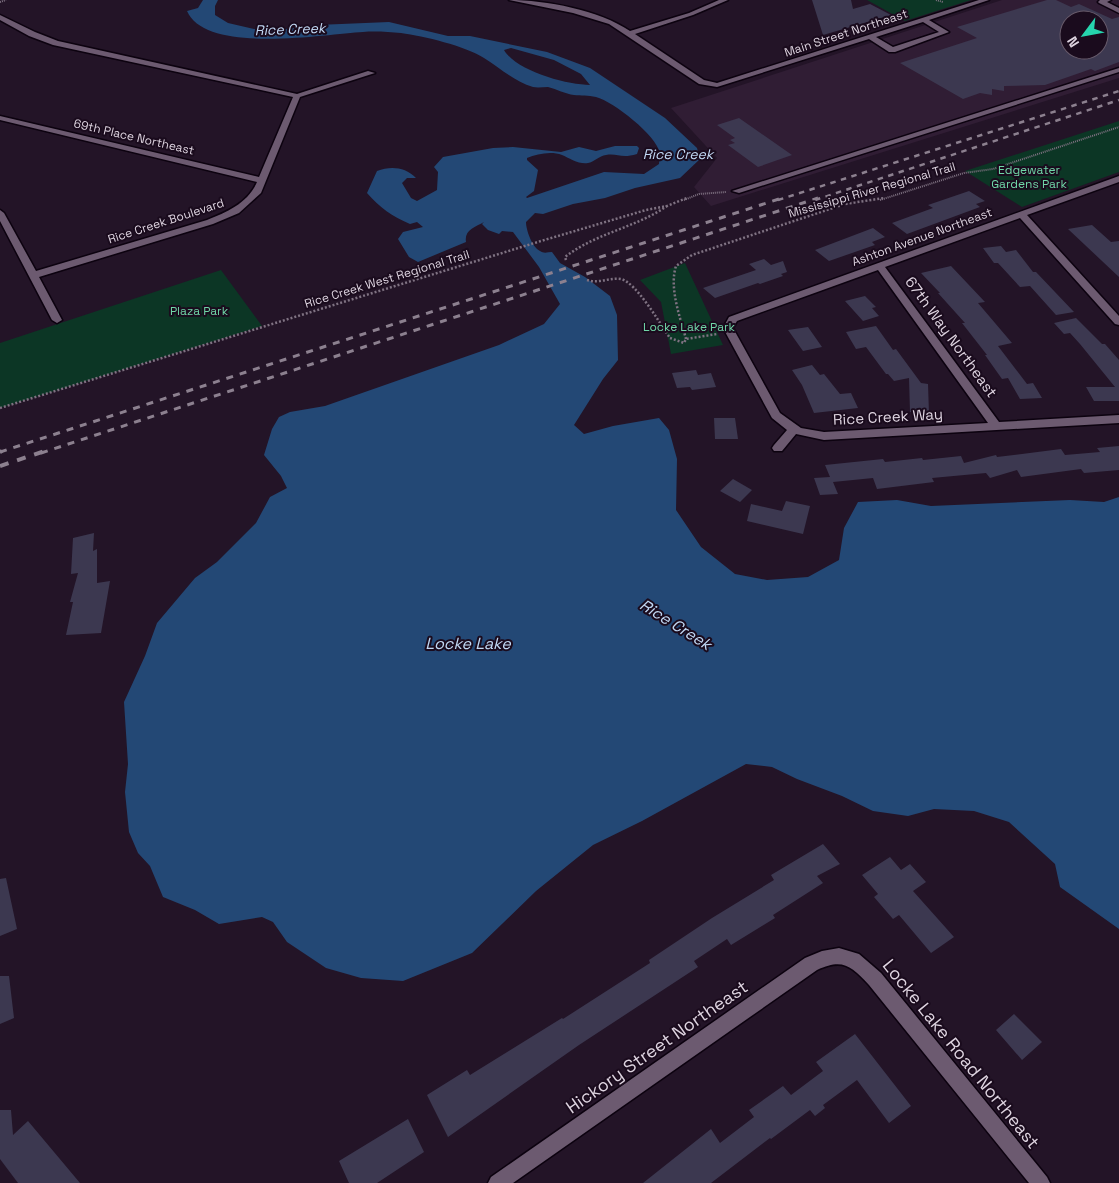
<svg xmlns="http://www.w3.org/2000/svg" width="1119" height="1183" font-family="'Space Grotesk',sans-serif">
<rect width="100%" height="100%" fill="#231427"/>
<path fill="#301d34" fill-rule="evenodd" d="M 1002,0 L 1119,0 L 1119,78 L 711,206 L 694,187 L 717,158 L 671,108 ZM 1069,20 L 1099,20 L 1099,50 L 1069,50 Z"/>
<path fill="#0c3625" d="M 867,0 L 971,0 L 905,21 Z
M 1119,121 L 1119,172 L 1022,207 L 965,171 Z
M 685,263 L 723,345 L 671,354 L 661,302 L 640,280 Z
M 221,270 L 262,326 L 0,408 L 0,343 Z"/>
<path fill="#234875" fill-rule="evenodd" d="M 203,0 L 218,0 L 215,6 L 215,15 L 228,23 L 254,29 L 286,29 L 317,25 L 389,22 L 448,36 L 470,36 L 547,52 L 590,68 L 665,118 L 697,148 L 700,159 L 680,178 L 635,188 L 605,198 L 573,204 L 543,214 L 535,213 L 526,222 C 526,230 532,247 540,251 C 544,254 548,252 552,252 L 560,263 L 585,277 L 610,296 L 617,315 L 618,360 L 603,379 L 574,425 L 584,434 L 613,426 L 659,418 L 669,430 L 677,459 L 676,510 L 701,547 L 735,574 L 767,580 L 808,577 L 839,560 L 844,528 L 858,502 L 897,500 L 931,506 L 1070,500 L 1104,502 L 1119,497 L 1119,929 L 1060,887 L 1055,864 L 1009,822 L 974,811 L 934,809 L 908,816 L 873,811 L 842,796 L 797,779 L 772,767 L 746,764 L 642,821 L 593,845 L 536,891 L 472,953 L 403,981 L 361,978 L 326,968 L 287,942 L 273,922 L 262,917 L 219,924 L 195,910 L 163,897 L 150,866 L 138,853 L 129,832 L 125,792 L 128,764 L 124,702 L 145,656 L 157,623 L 195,578 L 217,562 L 256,523 L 270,497 L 287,488 L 281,476 L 264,455 L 272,429 L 279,417 L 290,412 L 325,406 L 499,345 L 544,324 L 560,304 L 539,267 L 513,232 L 502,231 L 499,234 L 488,230 L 482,224 L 484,222 C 475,227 464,230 466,242 L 418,262 L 409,257 L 398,239 L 403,232 L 423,227 L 417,222 L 410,224 C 392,216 380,208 367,193 L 377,171 C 391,166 405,167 416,178 L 407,178 L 402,183 L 411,198 L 417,201 L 437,190 L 438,172 L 434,167 L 443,157 L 493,148 L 513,147 L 561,152 L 579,147 L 596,151 L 615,146 L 637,146 L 639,148 L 637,154 C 621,159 618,153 606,155 C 599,156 594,162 588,163 C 580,165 569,158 562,155 C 551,151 537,154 527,158 L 527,160 L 538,170 L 534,191 L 526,197 L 527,198 L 604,172 L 644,174 L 659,164 C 659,161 661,156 660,153 C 656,135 614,102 596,97 C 588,95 581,96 574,95 C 565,94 557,89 548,87 C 543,87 538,88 533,87 C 515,82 500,68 484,58 C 465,46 424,36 401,33 C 389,32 375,31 363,32 C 325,34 206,55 187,11 L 198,8 ZM 511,48 L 554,60 L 581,74 L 590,85 C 567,85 516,71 504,50 Z"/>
<path fill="#3c3850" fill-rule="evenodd" d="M 812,0 L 851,0 L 853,9 L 870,4 L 891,15 L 823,35 Z
M 1047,0 L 1056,0 L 1071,7 L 1079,4 L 1112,19 L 1119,17 L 1119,62 L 1095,71 L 1091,69 L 1045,85 L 1004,86 L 1004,91 L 992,89 L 992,95 L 980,93 L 963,99 L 900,63 L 977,38 L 957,27 ZM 1069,20 L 1099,20 L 1099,50 L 1069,50 Z
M 739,118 L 792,155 L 758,167 L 728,145 L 735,143 L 730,140 L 735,138 L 717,125 Z
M 969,191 L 985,201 L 976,204 L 980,207 L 907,234 L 892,223 L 933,208 L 928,205 Z
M 1092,225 L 1111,242 L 1119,241 L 1119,277 L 1068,229 Z
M 873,228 L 885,237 L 872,242 L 875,245 L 829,261 L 815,250 Z
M 1001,246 L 1006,252 L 1016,250 L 1033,272 L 1036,272 L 1074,312 L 1056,315 L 1030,286 L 1020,287 L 998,263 L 994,263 L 983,248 Z
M 764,259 L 771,265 L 783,261 L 787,272 L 781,274 L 783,276 L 760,284 L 758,283 L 715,298 L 703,288 L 756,270 L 749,264 Z
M 951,266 L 985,302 L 978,303 L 1012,343 L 998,346 L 1027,384 L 1033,383 L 1042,398 L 1020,399 L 1008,378 L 1002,379 L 985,355 L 987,355 L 962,323 L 965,323 L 938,293 L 940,293 L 921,273 Z
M 865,296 L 876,307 L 872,308 L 879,316 L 863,321 L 845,301 Z
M 1076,318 L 1102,344 L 1105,344 L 1119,360 L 1119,401 L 1094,401 L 1086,387 L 1115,387 L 1080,344 L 1070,333 L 1064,334 L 1054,323 Z
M 876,326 L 893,350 L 896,349 L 921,383 L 928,384 L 929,414 L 910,412 L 909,378 L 894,381 L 888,374 L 886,374 L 866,347 L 856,349 L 846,332 Z
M 808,327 L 822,347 L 803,351 L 788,330 Z
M 812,365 L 820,375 L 824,374 L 840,394 L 851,393 L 858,408 L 814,413 L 802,385 L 792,370 Z
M 696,370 L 698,375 L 711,373 L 716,387 L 692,390 L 690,387 L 677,388 L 672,373 Z
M 714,418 L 735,418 L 738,439 L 715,439 Z
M 1119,446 L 1119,470 L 1084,473 L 1081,469 L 1021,477 L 1017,470 L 990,478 L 986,473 L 932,478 L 934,482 L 877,489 L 873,478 L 833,482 L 838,494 L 820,495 L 814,478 L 830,477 L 825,465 L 883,459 L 885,462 L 922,458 L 923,460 L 961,456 L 964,463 L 996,455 L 997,457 L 1061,449 L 1065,455 L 1100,452 L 1097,448 Z
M 733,479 L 752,490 L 740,502 L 720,491 Z
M 786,501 L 810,506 L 803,534 L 747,521 L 751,504 L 782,511 Z
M 94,533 L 93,551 L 97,549 L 97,583 L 110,581 L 101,633 L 66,635 L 73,602 L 70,602 L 78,573 L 71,574 L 73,538 Z
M 823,844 L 840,864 L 817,876 L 823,883 L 773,915 L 775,918 L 731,945 L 727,939 L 694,961 L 698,967 L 579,1045 L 448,1137 L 427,1095 L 467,1070 L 470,1075 L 562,1018 L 563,1019 L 650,963 L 649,960 L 712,918 L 774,880 L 771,875 Z
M 890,857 L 901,870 L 910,864 L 926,882 L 913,891 L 954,937 L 931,953 L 899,915 L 893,919 L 874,897 L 878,894 L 862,875 Z
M 6,878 L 17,929 L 0,936 L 0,879 Z
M 0,976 L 9,976 L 14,1018 L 0,1024 Z
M 1014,1014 L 1042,1042 L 1022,1060 L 996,1030 Z
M 855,1034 L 911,1106 L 889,1123 L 857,1080 L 823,1105 L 825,1108 L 815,1116 L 810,1110 L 771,1139 L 770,1138 L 711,1183 L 643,1183 L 711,1129 L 720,1143 L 754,1117 L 749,1110 L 783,1086 L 791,1095 L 823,1071 L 816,1062 Z
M 0,1110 L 11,1110 L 13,1135 L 28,1121 L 80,1183 L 18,1183 L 0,1159 Z
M 408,1119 L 424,1152 L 377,1183 L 349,1183 L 339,1161 Z"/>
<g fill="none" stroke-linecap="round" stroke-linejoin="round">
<defs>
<path id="minor" d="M 509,0 C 546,0 599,10 630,31 L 689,13 L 719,0 L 728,0 L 693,15 L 635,34 L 704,80 L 717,83 L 979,0 L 989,0 L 929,20 L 949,32 L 895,52 L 889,52 L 869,39 L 717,87 L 699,84 L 609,24 L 573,13 ZM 923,22 L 939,32 L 893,47 L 876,37 Z
M 1100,0 L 1111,0 L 1107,2 L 1119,8 L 1119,13 L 1099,3 L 1098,2 Z
M 0,15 L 35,32 L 58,41 L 297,94 L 368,71 L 375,73 L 300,97 L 261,193 L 239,213 L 213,224 L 39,277 L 62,320 L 57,323 L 52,320 L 0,221 L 0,210 L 4,213 L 36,271 L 207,220 C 227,212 248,203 257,182 L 0,120 L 0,116 L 259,177 L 293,97 L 53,45 L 29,36 L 0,20 Z
M 1119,68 L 1119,72 L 739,193 L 732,191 Z
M 1119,176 L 1119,182 L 1027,215 L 1119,316 L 1119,325 L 1115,324 L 1020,218 L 885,267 L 999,422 L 1119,415 L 1119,423 L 824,440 L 796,434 L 782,451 L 774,451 L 772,448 L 774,445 L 787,430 L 772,418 L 723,328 L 729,317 ZM 878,270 L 988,423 L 824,432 L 801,428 L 780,413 L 733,328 L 737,321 Z
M 839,948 L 859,954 L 881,973 L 1047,1177 L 1050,1183 L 1029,1183 L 869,985 C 851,966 843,958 817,970 L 513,1183 L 488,1183 L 491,1177 L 805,958 L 822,951 Z"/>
</defs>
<use href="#minor" stroke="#0c020f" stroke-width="3"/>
<path stroke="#7f7282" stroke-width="2" stroke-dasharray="1 1" stroke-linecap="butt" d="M 936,0 L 943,2
M 0,2 L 6,0
M 684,200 L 699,194 L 726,192
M 880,200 L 964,173 L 993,169 L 1119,127"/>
<path stroke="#7f7282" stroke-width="2.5" stroke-dasharray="2 2" stroke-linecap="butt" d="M 566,260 L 565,257 C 596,233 635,228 667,206
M 587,280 C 600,284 610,277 621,279 C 637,283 660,324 670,338 L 684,343 L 686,339 L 717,334
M 686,339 C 680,317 669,288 676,266 L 692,255 L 845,204 L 884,198
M 0,408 L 541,241 L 646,210 L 667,206 L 687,198"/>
<use href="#minor" fill="#6c5a70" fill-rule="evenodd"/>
<path stroke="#8c808f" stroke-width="2.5" stroke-dasharray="5.5 5.5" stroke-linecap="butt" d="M 778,200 L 1119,91
M 815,200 L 1119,100"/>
<path stroke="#8c808f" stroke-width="3" stroke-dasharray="7 7" stroke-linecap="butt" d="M 0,452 L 782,198
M 41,453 L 818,198"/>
<path stroke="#8c808f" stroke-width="4" stroke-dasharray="9 9" stroke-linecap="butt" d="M 0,452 L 2,451
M 0,466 L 45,451"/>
</g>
<g text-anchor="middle" stroke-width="4" stroke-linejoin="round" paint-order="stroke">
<g font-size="12" fill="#ded4e0" stroke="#1a0b1d">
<text transform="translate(846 33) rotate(-18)" y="4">Main Street Northeast</text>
<text transform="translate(134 137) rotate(13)" y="4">69th Place Northeast</text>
<text transform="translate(872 190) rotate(-16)" y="4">Mississippi River Regional Trail</text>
<text transform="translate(166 221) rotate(-18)" y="4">Rice Creek Boulevard</text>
<text transform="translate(922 237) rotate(-20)" y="4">Ashton Avenue Northeast</text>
<text transform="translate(387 279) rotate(-17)" y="4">Rice Creek West Regional Trail</text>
</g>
<g font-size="12" fill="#70d6a7" stroke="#1a0b1d">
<text x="1029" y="174">Edgewater<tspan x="1029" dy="14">Gardens Park</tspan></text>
<text x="199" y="315">Plaza Park</text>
<text x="689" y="331">Locke Lake Park</text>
</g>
<g font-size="14" font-style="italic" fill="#c1d8f4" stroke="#1a0b1d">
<text transform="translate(290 29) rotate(-2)" y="5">Rice Creek</text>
<text x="678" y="159">Rice Creek</text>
</g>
<g font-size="15" fill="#ded4e0" stroke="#1a0b1d">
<text transform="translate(951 337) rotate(54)" y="5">67th Way Northeast</text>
<text transform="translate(888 417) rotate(-3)" y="5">Rice Creek Way</text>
</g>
<g font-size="16" font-style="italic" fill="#c1d8f4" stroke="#1a0b1d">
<text transform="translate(676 624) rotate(32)" y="6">Rice Creek</text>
<text x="468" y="649">Locke Lake</text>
</g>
<g font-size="18" fill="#ded4e0" stroke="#1a0b1d">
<text transform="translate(657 1047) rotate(-35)" y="6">Hickory Street Northeast</text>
<text transform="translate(961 1054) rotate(51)" y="6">Locke Lake Road Northeast</text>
</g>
</g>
<g transform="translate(1084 35) rotate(238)"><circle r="24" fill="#1a0b1d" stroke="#685b6b"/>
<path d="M0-4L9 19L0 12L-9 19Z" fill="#26d5ae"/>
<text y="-8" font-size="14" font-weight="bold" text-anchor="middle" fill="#ded4e0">N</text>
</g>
</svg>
